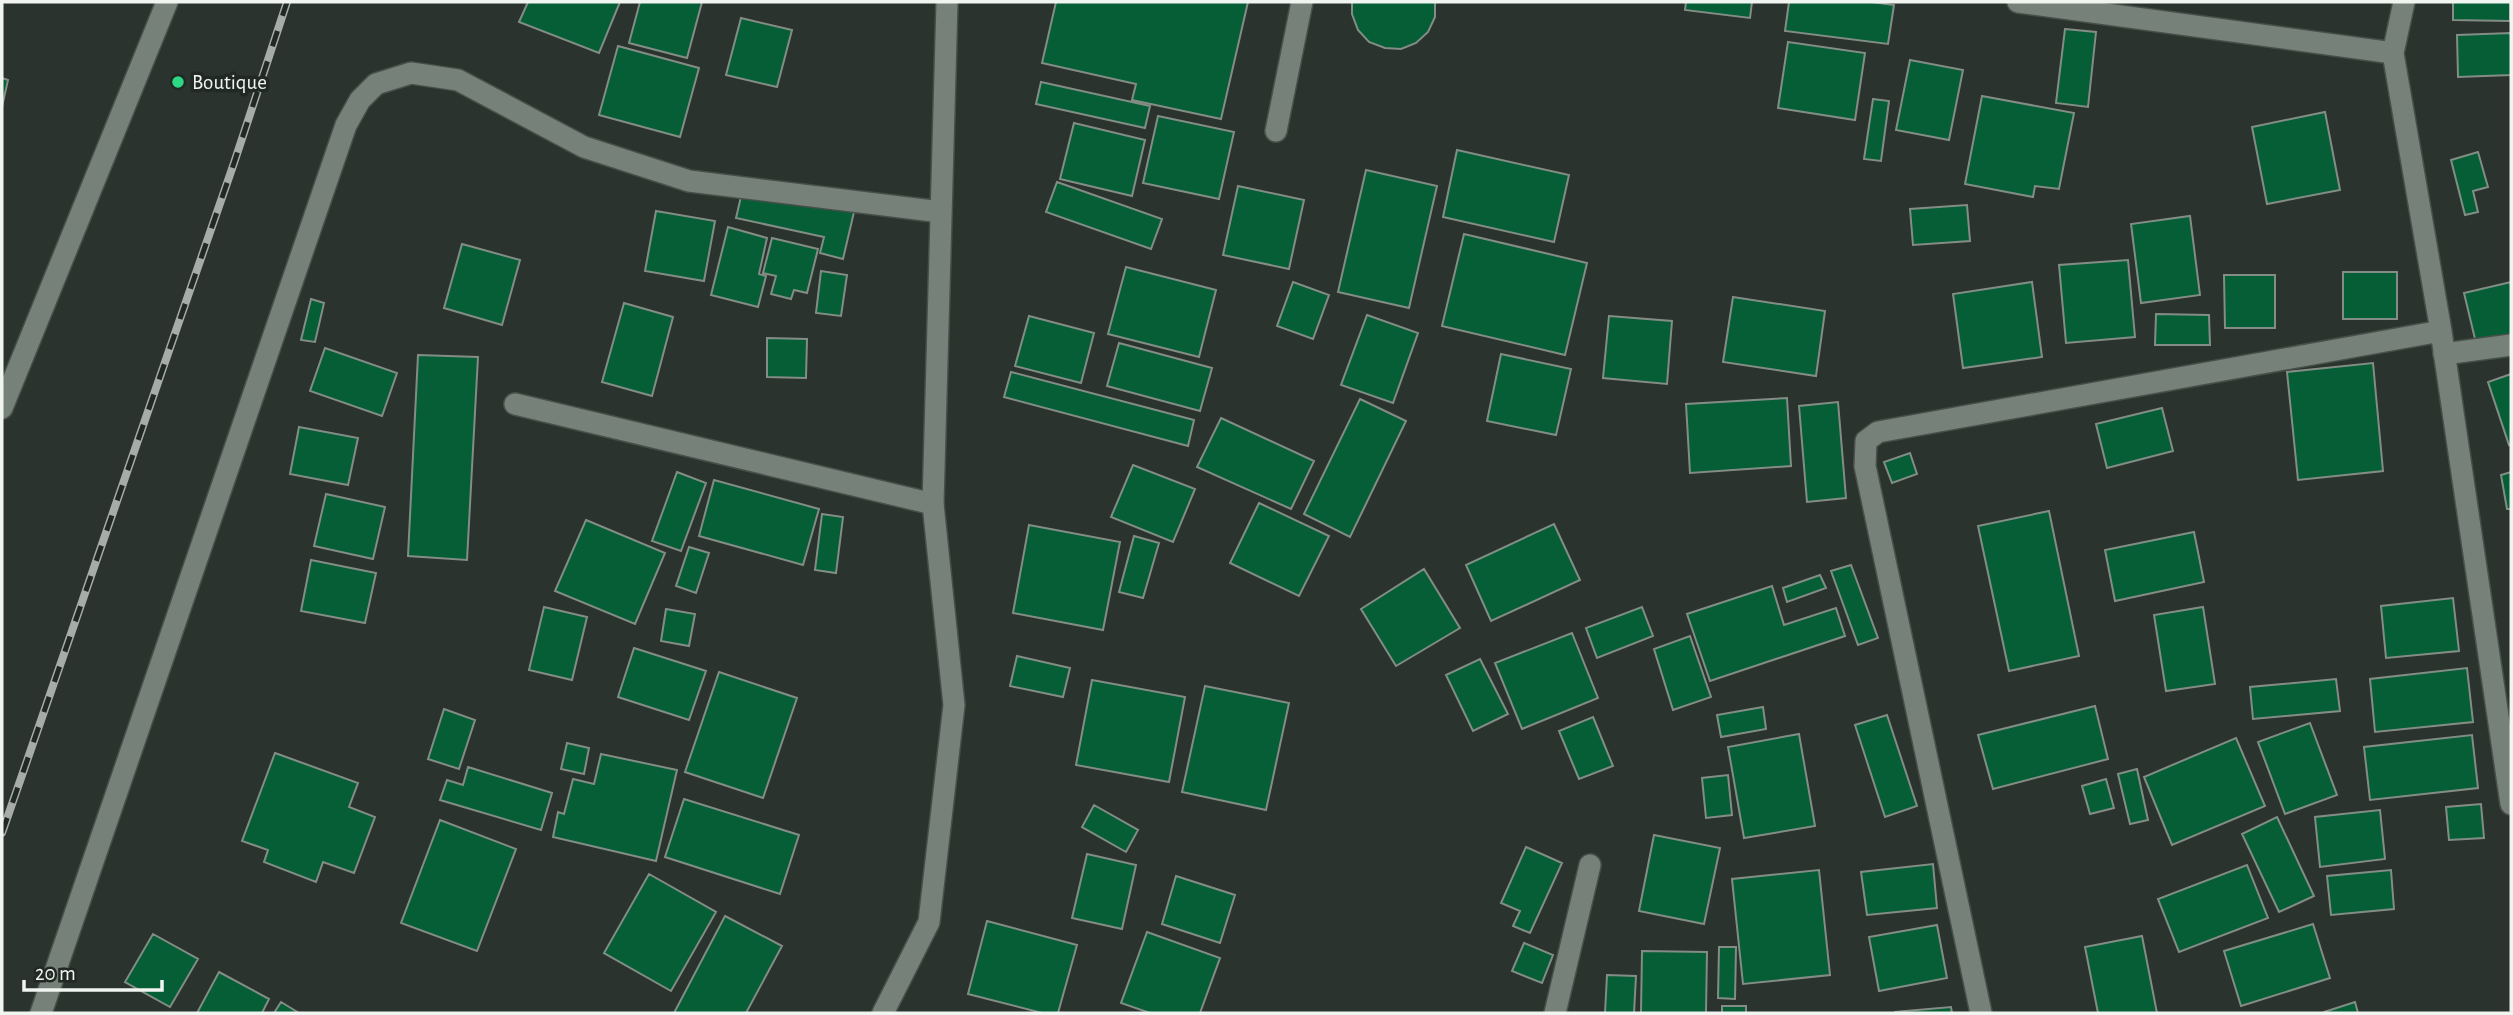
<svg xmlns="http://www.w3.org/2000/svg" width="2513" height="1015" font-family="'Alegreya Sans',sans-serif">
<rect width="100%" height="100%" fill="#2a332d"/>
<path fill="#055e35" stroke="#838d86" stroke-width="2" d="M 528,2 L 620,2 L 599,53 L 519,22 Z
M 640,2 L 702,2 L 687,58 L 629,43 Z
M 1056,2 L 1248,2 L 1221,119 L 1132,100 L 1136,84 L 1042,63 Z
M 1352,2 L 1435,2 L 1435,17 L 1428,32 L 1416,43 L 1401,49 L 1385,48 L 1369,42 L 1358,30 L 1352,14 Z
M 1686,2 L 1752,2 L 1750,18 L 1685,10 Z
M 1789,2 L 1871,2 L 1894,5 L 1888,44 L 1785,31 Z
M 2453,2 L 2510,2 L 2510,21 L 2453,20 Z
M 741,18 L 792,30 L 777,87 L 726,75 Z
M 2065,29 L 2096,32 L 2088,107 L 2056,103 Z
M 2511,33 L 2511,75 L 2458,77 L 2457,35 Z
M 1788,42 L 1865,53 L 1855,120 L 1778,108 Z
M 618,46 L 699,68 L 680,137 L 599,115 Z
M 1910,60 L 1963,70 L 1949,140 L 1896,130 Z
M 2,78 L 8,80 L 2,107 Z
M 1041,82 L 1150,106 L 1145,128 L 1036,104 Z
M 1982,96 L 2074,113 L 2059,189 L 2035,186 L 2033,197 L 1965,184 Z
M 1873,99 L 1889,101 L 1881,161 L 1864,159 Z
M 2325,112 L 2340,190 L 2267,204 L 2252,127 Z
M 1158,116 L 1234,132 L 1219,199 L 1143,183 Z
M 1074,123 L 1145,140 L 1132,196 L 1060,179 Z
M 1457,150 L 1569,175 L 1554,242 L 1443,217 Z
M 2478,152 L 2488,187 L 2473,191 L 2478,212 L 2465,215 L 2451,160 Z
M 1366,170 L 1437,186 L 1409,308 L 1338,292 Z
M 1057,182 L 1162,219 L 1151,249 L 1046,212 Z
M 1238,186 L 1304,200 L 1289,269 L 1223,255 Z
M 743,188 L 854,212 L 843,259 L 820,253 L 824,237 L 736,218 Z
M 1967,205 L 1970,241 L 1913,245 L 1910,209 Z
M 656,211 L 715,221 L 704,281 L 645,271 Z
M 2190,216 L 2200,295 L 2141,303 L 2131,224 Z
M 728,227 L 767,238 L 759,274 L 766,276 L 758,307 L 711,295 Z
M 1464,234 L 1587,263 L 1565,355 L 1442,326 Z
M 772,238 L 818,249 L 807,293 L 794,290 L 791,299 L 771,294 L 776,276 L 763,273 Z
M 462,244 L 520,260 L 502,325 L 444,308 Z
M 2128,260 L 2135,337 L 2066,343 L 2059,265 Z
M 1126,267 L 1216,290 L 1199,357 L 1108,334 Z
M 821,271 L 847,275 L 841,316 L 816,313 Z
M 2343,272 L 2397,272 L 2397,319 L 2343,319 Z
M 2224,275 L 2275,275 L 2275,328 L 2225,328 Z
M 1293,282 L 1329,295 L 1313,339 L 1277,326 Z
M 2032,282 L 2042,357 L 1963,368 L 1953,294 Z
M 2511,282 L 2511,335 L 2476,343 L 2464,293 Z
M 1733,297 L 1825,311 L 1816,376 L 1723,362 Z
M 311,299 L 324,303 L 315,342 L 301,340 Z
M 624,303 L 673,317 L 652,396 L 602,382 Z
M 2156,314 L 2209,315 L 2210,345 L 2155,345 Z
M 1367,315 L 1418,333 L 1393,403 L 1341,385 Z
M 1029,316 L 1094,333 L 1081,383 L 1015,366 Z
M 1609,316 L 1672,321 L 1667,384 L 1603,378 Z
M 767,338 L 807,339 L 806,378 L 767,377 Z
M 1119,343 L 1212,368 L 1200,411 L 1107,386 Z
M 325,348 L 397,373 L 382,416 L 310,391 Z
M 1501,354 L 1571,369 L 1556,435 L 1487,421 Z
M 418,355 L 478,357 L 467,560 L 408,556 Z
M 2373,363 L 2383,471 L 2298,480 L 2287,372 Z
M 1011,372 L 1194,420 L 1188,446 L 1004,397 Z
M 2511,374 L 2511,444 L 2509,445 L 2488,382 Z
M 1787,398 L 1791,466 L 1690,473 L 1686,404 Z
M 1360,399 L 1406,421 L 1350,537 L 1304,514 Z
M 1838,402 L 1846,498 L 1807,502 L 1799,406 Z
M 2162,408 L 2173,451 L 2107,468 L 2096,424 Z
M 1221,418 L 1314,461 L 1291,509 L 1197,467 Z
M 299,427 L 358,438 L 348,485 L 290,474 Z
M 1910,453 L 1917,474 L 1892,483 L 1884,462 Z
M 1133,465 L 1195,489 L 1173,542 L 1111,517 Z
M 677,472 L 706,483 L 681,551 L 652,541 Z
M 2511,472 L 2511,509 L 2507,509 L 2501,475 Z
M 714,480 L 819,509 L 803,565 L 699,536 Z
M 326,494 L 385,507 L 373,559 L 314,546 Z
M 1259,503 L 1329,536 L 1299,596 L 1230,563 Z
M 2049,511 L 2079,656 L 2009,671 L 1978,526 Z
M 822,514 L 843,517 L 836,573 L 815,570 Z
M 586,520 L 665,553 L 635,624 L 555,591 Z
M 1554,524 L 1580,580 L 1491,621 L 1466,565 Z
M 1029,525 L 1120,542 L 1103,630 L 1013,613 Z
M 2194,532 L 2204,582 L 2115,601 L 2105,550 Z
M 1134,536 L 1159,543 L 1143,598 L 1119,592 Z
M 689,547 L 709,553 L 696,593 L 676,586 Z
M 311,560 L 376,573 L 365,623 L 301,611 Z
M 1851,565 L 1878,638 L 1858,645 L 1831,571 Z
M 1424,569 L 1460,628 L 1396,666 L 1361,609 Z
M 1820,575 L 1826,588 L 1787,602 L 1783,588 Z
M 1772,586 L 1784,625 L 1836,608 L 1845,636 L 1710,681 L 1687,614 Z
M 2453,598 L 2459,651 L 2386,658 L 2381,606 Z
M 544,607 L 587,617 L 572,680 L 529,670 Z
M 1642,607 L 1653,636 L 1597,658 L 1586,628 Z
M 2203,607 L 2215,684 L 2166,691 L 2154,615 Z
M 666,609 L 695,614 L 689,646 L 661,641 Z
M 1572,633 L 1598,698 L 1522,729 L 1495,663 Z
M 1690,636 L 1711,697 L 1673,710 L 1654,649 Z
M 634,648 L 706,671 L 689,720 L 618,697 Z
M 1017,656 L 1070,668 L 1063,697 L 1010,686 Z
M 1480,659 L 1508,714 L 1473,731 L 1446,675 Z
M 2467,668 L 2473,722 L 2375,732 L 2370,679 Z
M 719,672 L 797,698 L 763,798 L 685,772 Z
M 2336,679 L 2340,711 L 2253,719 L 2250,687 Z
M 1092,680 L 1185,697 L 1169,782 L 1076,765 Z
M 1205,686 L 1289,703 L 1266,810 L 1182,792 Z
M 2095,706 L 2108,759 L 1993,789 L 1978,735 Z
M 1763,707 L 1766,729 L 1721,737 L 1717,715 Z
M 444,709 L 475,720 L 459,769 L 428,759 Z
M 1887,715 L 1917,806 L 1885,817 L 1855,725 Z
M 1593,717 L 1613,766 L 1579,779 L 1559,731 Z
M 2310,723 L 2337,795 L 2285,814 L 2258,742 Z
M 1799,734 L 1815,826 L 1744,838 L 1728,747 Z
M 2472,735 L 2478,788 L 2370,800 L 2364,747 Z
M 2236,738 L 2265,806 L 2172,845 L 2144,777 Z
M 567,743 L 589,748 L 584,774 L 561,769 Z
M 275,753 L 358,783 L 349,807 L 375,817 L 354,873 L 323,862 L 316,882 L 264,862 L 268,850 L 242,841 Z
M 601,754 L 677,770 L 656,861 L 553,837 L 558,812 L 564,814 L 573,779 L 594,784 Z
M 468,767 L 552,793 L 541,830 L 440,800 L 447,780 L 463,785 Z
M 2137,769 L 2148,820 L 2130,824 L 2118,774 Z
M 1728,775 L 1732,815 L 1706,818 L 1702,778 Z
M 2106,779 L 2114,808 L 2090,814 L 2082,786 Z
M 684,799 L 799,835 L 780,894 L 665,857 Z
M 2481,804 L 2484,838 L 2449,840 L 2446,807 Z
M 1094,805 L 1138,830 L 1126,852 L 1082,827 Z
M 2380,810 L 2385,859 L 2320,867 L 2315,817 Z
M 2277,817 L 2314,896 L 2279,912 L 2242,834 Z
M 440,820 L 516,849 L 477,951 L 401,923 Z
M 1654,835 L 1720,848 L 1704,924 L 1639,911 Z
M 1526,847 L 1562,863 L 1530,933 L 1513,926 L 1520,911 L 1501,903 Z
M 1087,854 L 1136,865 L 1122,929 L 1072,918 Z
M 1933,864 L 1937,908 L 1867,915 L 1861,872 Z
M 2247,865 L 2268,918 L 2179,952 L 2158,899 Z
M 1819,870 L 1830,975 L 1743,984 L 1732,879 Z
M 2391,870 L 2394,909 L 2331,915 L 2327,876 Z
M 649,874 L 716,912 L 671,991 L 604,953 Z
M 1176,876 L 1235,895 L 1220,943 L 1162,924 Z
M 725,916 L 782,946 L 746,1013 L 674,1013 Z
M 987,921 L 1077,945 L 1058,1013 L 1042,1013 L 968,994 Z
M 2313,924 L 2330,978 L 2241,1006 L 2224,951 Z
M 1937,925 L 1947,978 L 1879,991 L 1869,937 Z
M 1147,932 L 1220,958 L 1200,1013 L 1150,1013 L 1121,1003 Z
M 153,934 L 198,959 L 170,1007 L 125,982 Z
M 2142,936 L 2157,1013 L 2098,1013 L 2085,947 Z
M 1524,943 L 1553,955 L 1542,983 L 1512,971 Z
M 1719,947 L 1736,947 L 1735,999 L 1718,998 Z
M 1642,951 L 1707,952 L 1706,1013 L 1641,1013 Z
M 219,972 L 269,999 L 262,1013 L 197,1013 Z
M 1607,975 L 1636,976 L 1634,1013 L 1605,1013 Z
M 281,1002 L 299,1013 L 274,1013 Z
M 2355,1002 L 2358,1013 L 2324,1013 L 2324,1012 Z
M 1722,1006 L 1746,1006 L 1746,1013 L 1722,1013 Z
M 1951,1007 L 1952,1013 L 1895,1013 L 1895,1012 Z"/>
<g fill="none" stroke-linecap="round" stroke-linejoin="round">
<defs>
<path id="lane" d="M 2444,354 L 2511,345
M 515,404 L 933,504"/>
<path id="street" d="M 2018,2 L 2393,53
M 2404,2 L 2393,53 L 2441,331 L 2511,804
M 1276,131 L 1302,2
M 2,408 L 167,2
M 41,1013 L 346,125 L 360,100 L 376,84 L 411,73 L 458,80 L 584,147 L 689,181 L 941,212
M 883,1013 L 929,922 L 954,705 L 933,504 L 947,2
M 1555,1013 L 1590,865
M 1981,1013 L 1865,466 L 1866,441 L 1878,432 L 2441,331"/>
</defs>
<use href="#lane" stroke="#474f4a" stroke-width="24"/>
<use href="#street" stroke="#474f4a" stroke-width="24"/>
<use href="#lane" stroke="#768179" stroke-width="21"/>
<use href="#street" stroke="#768179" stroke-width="21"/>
<defs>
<path id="rail" d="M 2,833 L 234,163 L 287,2"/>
</defs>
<use href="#rail" stroke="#a6aca8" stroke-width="8"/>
<use href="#rail" stroke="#202923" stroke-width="5" stroke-dasharray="16" stroke-linecap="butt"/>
</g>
<circle fill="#2cd884" stroke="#202923" stroke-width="2.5" cx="178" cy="82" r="7"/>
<g text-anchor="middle" stroke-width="7" stroke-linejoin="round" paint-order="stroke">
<g font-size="21" fill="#f0f5f1" stroke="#202923" text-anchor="start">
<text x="192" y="89">Boutique</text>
</g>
</g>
<rect width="2513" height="1015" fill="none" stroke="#f0f5f1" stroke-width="7"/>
<path d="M24 980v10h138v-10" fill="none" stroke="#f0f5f1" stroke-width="3.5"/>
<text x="35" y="980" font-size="21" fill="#f0f5f1" stroke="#202923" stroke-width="5" paint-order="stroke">20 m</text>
</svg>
